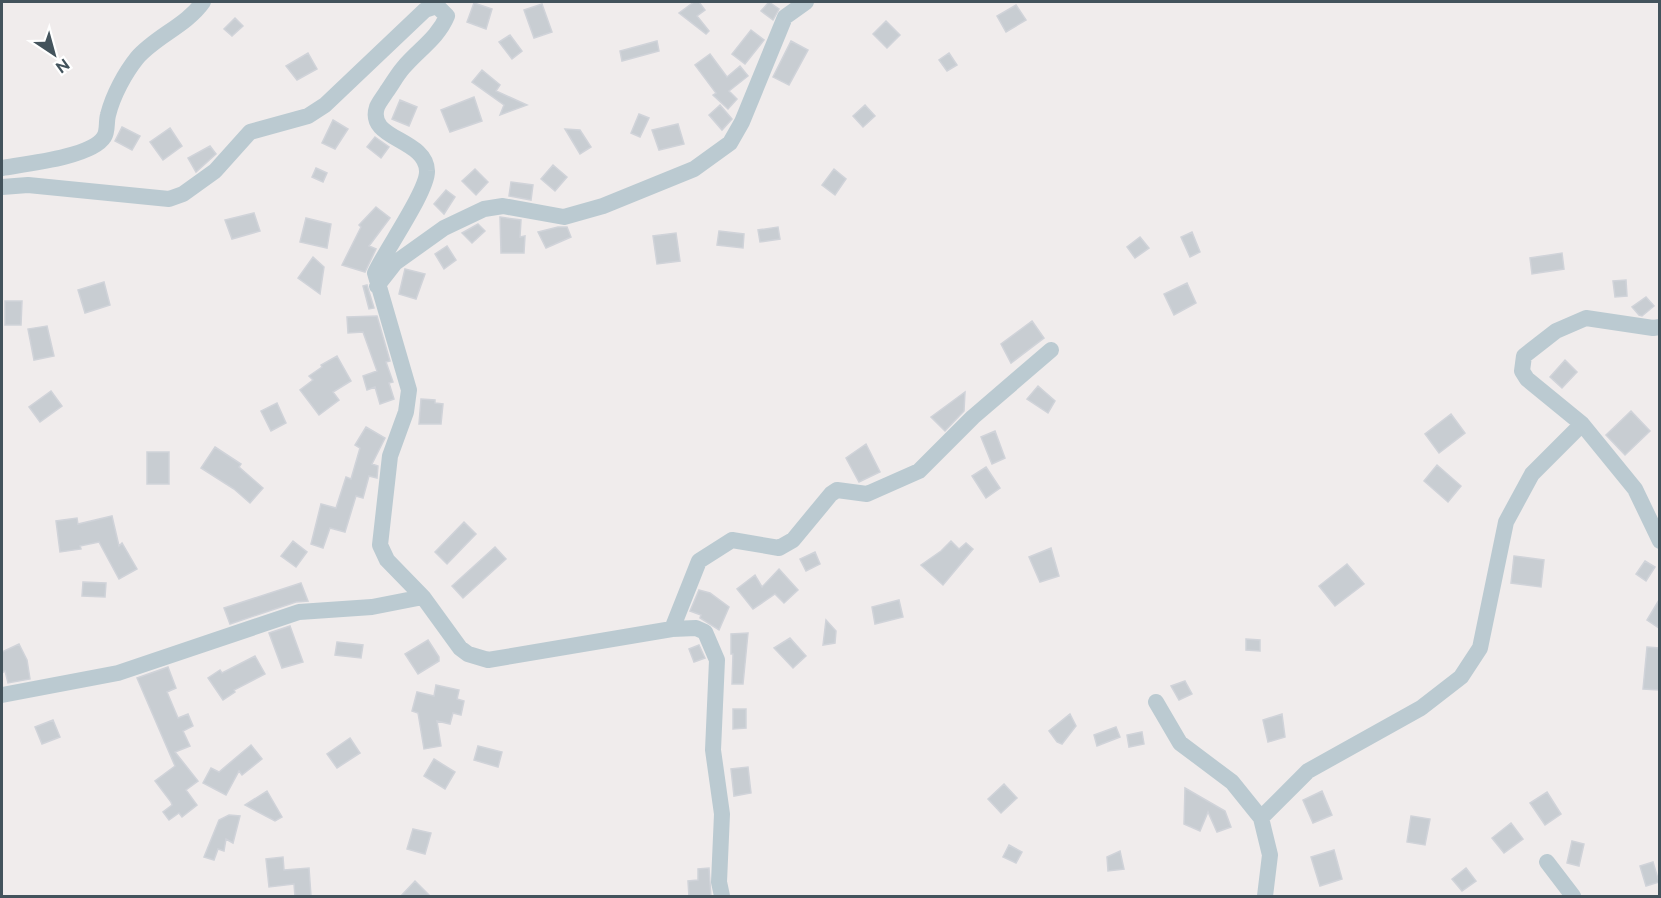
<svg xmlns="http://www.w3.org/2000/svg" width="1661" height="898" font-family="Raleway,sans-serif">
<rect width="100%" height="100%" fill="#f0ecec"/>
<path fill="#c8cdd2" stroke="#d0d3d9" stroke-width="1.5" d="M 694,2 L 699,2 L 705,10 L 697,16 L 709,31 L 706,34 L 679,13 Z
M 769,2 L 779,9 L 773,20 L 761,11 Z
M 474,3 L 492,9 L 486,29 L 467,22 Z
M 542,4 L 552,32 L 534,38 L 524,10 Z
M 1016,5 L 1026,20 L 1006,32 L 997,16 Z
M 235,18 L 243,26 L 232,36 L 224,29 Z
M 886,21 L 900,35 L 887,48 L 873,34 Z
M 751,30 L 764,40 L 745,64 L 732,54 Z
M 510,35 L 522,51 L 512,59 L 499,42 Z
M 657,41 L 659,51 L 622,61 L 620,51 Z
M 791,41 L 808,50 L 789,85 L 773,77 Z
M 308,53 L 317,69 L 297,80 L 286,66 Z
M 949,53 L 957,65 L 947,71 L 939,60 Z
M 710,54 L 727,77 L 740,66 L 748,76 L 729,91 L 737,99 L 728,109 L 713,95 L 716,93 L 695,65 Z
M 482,70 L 500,85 L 496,91 L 527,105 L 500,115 L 504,105 L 472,82 Z
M 474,97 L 482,121 L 450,132 L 441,110 Z
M 400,100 L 417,107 L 409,126 L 392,119 Z
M 720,105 L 732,119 L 722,130 L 709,115 Z
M 865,105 L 875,116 L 863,127 L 853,116 Z
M 639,114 L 649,118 L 640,137 L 631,133 Z
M 333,120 L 348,129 L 335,149 L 322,143 Z
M 678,124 L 684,144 L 659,150 L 652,130 Z
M 122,127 L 140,136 L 132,150 L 115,141 Z
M 170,128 L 182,146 L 163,160 L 150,142 Z
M 565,129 L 580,130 L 591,147 L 580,154 Z
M 375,137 L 389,147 L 381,158 L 367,147 Z
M 210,146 L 216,154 L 196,172 L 188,158 Z
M 553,165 L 567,177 L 555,191 L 541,179 Z
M 316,168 L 327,173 L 323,182 L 312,177 Z
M 475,169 L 488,182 L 476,195 L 462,181 Z
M 834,169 L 846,179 L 835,195 L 822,185 Z
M 511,182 L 533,185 L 531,200 L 509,196 Z
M 446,190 L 455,197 L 444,214 L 434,204 Z
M 376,207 L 390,218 L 369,246 L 376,249 L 365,272 L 342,265 L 361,227 L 359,225 Z
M 254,213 L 260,231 L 232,239 L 225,220 Z
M 500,217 L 521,220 L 520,237 L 525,236 L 524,253 L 501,253 Z
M 306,218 L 331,224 L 327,248 L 300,242 Z
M 478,224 L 485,231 L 472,243 L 462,233 Z
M 558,227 L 567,227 L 571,237 L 546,248 L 538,232 Z
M 778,227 L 780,239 L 760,242 L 758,230 Z
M 719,231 L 744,234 L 743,248 L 717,245 Z
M 1192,232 L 1200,252 L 1190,257 L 1181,237 Z
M 676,233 L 680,261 L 657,264 L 653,236 Z
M 1140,237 L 1149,248 L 1135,258 L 1127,247 Z
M 447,246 L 456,260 L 444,269 L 435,254 Z
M 1562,253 L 1564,269 L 1532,274 L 1530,258 Z
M 313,257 L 324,267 L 320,294 L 298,278 Z
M 405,269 L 425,274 L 416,299 L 399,294 Z
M 1626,280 L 1627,296 L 1615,297 L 1613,281 Z
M 104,282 L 110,305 L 85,313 L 78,290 Z
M 1187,283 L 1196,303 L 1174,315 L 1164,294 Z
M 367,285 L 374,308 L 369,309 L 363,286 Z
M 1646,297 L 1654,306 L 1642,316 L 1639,315 L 1632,307 Z
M 5,301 L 22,301 L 21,325 L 5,325 Z
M 377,316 L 390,361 L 386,362 L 393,382 L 389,383 L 394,399 L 380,404 L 375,387 L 367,390 L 363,376 L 377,371 L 363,332 L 348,333 L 347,317 Z
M 1032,321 L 1044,338 L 1011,363 L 1001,344 Z
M 47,326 L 54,356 L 34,360 L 28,329 Z
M 337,356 L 351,381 L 333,392 L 339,400 L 319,415 L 300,390 L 313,380 L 309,376 L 322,367 L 321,365 Z
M 1565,360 L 1577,372 L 1562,388 L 1550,377 Z
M 1038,386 L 1055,401 L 1048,413 L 1027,399 Z
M 51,391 L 62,406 L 40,422 L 29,407 Z
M 965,392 L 964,411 L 945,431 L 931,417 Z
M 421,399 L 435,400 L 435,403 L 443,404 L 441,424 L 419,424 Z
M 277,403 L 286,423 L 271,431 L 261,411 Z
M 1631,411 L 1650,431 L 1625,455 L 1606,435 Z
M 1451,414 L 1465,433 L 1439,453 L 1425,434 Z
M 366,427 L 385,438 L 372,464 L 378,466 L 377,478 L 369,476 L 363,498 L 356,496 L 345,532 L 330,528 L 323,548 L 311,544 L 321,504 L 336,508 L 346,477 L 351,479 L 360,448 L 355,445 Z
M 995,431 L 1005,458 L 992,464 L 981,437 Z
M 866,444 L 880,472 L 859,482 L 846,458 Z
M 215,447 L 241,464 L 239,467 L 263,488 L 250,503 L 234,489 L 201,468 Z
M 147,452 L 169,452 L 169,484 L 147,484 Z
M 1437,465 L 1461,486 L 1448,502 L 1424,481 Z
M 986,467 L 1000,488 L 986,498 L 972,476 Z
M 112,516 L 119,546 L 122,543 L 137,569 L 119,579 L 99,542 L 80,546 L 81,549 L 60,552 L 56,521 L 77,518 L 78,524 Z
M 464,522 L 476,534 L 447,564 L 435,552 Z
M 293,541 L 307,552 L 296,567 L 281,556 Z
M 951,541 L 959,549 L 966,543 L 973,549 L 943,585 L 921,565 L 941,551 Z
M 495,547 L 506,559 L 463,598 L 452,586 Z
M 1051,548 L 1059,576 L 1040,582 L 1029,557 Z
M 815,552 L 820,564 L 806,571 L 800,559 Z
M 1514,556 L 1544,560 L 1541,587 L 1511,583 Z
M 1645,561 L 1655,567 L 1646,581 L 1636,574 Z
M 1347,564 L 1364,584 L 1335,606 L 1319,586 Z
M 779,569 L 798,590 L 784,603 L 775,594 L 753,609 L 737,589 L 755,575 L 762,587 Z
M 83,582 L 106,583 L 105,597 L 82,596 Z
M 301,583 L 308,601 L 296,602 L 230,624 L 224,608 Z
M 699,590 L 710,593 L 729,607 L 719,630 L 700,618 L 701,615 L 690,611 Z
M 899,600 L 903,617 L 875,624 L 872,607 Z
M 1659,600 L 1659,628 L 1647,620 Z
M 826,620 L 836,631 L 835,643 L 823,645 Z
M 290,626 L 303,662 L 282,668 L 269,633 Z
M 748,633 L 743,684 L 732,684 L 733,654 L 731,654 L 731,634 Z
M 790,638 L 806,656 L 793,668 L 774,648 Z
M 1246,639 L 1260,640 L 1260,651 L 1246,650 Z
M 428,640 L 439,657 L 439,661 L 418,674 L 405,654 Z
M 337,642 L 363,645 L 361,658 L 335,655 Z
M 19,644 L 27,660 L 30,679 L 8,683 L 5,671 L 2,673 L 2,652 Z
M 699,645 L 705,658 L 694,662 L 689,649 Z
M 1647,647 L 1659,648 L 1659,690 L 1643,689 Z
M 255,656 L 265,674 L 234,690 L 235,692 L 223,700 L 208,678 L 220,670 L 222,673 Z
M 168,667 L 176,688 L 167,692 L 178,718 L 188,714 L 193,726 L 183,731 L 190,746 L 175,752 L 198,781 L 186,790 L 197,805 L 182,817 L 179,813 L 169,820 L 163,812 L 172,805 L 171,802 L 155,781 L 175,766 L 137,678 Z
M 1185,681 L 1192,694 L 1179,700 L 1171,686 Z
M 436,685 L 459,690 L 457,699 L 464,701 L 461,715 L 453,713 L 450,724 L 437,721 L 441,746 L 424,749 L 418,713 L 412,711 L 417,692 L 434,696 Z
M 733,709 L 746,709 L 746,728 L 733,729 Z
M 1070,714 L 1076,726 L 1062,744 L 1057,742 L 1049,731 Z
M 1282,714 L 1285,737 L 1268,742 L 1263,720 Z
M 53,720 L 60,737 L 42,744 L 35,727 Z
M 1116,727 L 1120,737 L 1097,746 L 1094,735 Z
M 1142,732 L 1144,744 L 1129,747 L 1127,735 Z
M 350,738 L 360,753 L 337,768 L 327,754 Z
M 251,745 L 262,759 L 242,775 L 239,771 L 226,795 L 203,783 L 211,768 L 219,772 Z
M 478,746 L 502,752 L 498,767 L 474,760 Z
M 434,759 L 455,772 L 445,789 L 424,776 Z
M 748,767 L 751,793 L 734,796 L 731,769 Z
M 1004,784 L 1017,798 L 1001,813 L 988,799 Z
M 1185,788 L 1225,811 L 1231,827 L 1217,832 L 1208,812 L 1200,831 L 1184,824 Z
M 267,791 L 282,817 L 275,821 L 245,805 Z
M 1322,791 L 1332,815 L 1313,823 L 1303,800 Z
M 1547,792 L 1561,814 L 1545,825 L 1530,803 Z
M 229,815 L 240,816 L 233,843 L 226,839 L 224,851 L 218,849 L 214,860 L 204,857 L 219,820 Z
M 1411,816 L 1430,819 L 1425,845 L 1407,842 Z
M 1511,823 L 1523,839 L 1504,853 L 1492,838 Z
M 413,829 L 431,833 L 425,854 L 407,849 Z
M 1572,841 L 1584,844 L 1579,866 L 1567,863 Z
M 1009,845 L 1022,852 L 1016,863 L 1003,857 Z
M 1334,850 L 1342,879 L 1320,886 L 1311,857 Z
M 1120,851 L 1124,869 L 1108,871 L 1107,857 Z
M 283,857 L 284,870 L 309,868 L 311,896 L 295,897 L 294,884 L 269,887 L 266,859 Z
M 1653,862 L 1659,882 L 1646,886 L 1640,866 Z
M 709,868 L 711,897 L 689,897 L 688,881 L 698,880 L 698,869 Z
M 1466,868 L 1476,881 L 1462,891 L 1452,879 Z
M 415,881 L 431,897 L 400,897 Z"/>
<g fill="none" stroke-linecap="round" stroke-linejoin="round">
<path stroke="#bbcad1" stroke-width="16" d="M 2,168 C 25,164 92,157 104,137 C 108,131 106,122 108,115 C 113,95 125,73 137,58 C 156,36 186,26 203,2
M 2,187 L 28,185 L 169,199 L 183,194 L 215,171 L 250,132 L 308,116 L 325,105 L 425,10 L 437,6 L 447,16 C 438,38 418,50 403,68 C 397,75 392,84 387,91 C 384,96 379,102 377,107 C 366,140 426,138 427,171 C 428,190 385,251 375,273 L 409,390 L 406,412 L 390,456 L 380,545 L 387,560 L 423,597 L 460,648 L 468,654 L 488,660 L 672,629 L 696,628 L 705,632 L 717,660 L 713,750 L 722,814 L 719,882 L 722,896
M 377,286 L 395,263 L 444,228 L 484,209 L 503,206 L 564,217 L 603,206 L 694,169 L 730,143 L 742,122 L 785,17 L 806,2
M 1660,327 L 1653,328 L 1586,318 L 1556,331 L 1524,356 L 1522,371 L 1527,379 L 1582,424 L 1635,489 L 1660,541
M 672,629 L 699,561 L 732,540 L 779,548 L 793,540 L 831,494 L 837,490 L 867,494 L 919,471 L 973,417 L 1051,350
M 2,695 L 118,673 L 299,612 L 372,607 L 423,597
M 1156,702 L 1180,743 L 1232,782 L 1261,818 L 1270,855 L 1265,896
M 1261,818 L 1308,771 L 1421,708 L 1461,677 L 1480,648 L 1506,522 L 1532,474 L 1582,424
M 1547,862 L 1573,896"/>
</g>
<rect width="1661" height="898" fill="none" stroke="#43535c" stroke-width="6"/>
<g transform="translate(54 54) rotate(144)" stroke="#ffffff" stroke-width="4.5" paint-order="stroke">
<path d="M0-4.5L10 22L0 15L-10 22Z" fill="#43535c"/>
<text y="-9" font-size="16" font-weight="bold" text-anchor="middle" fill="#43535c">N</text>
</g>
</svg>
